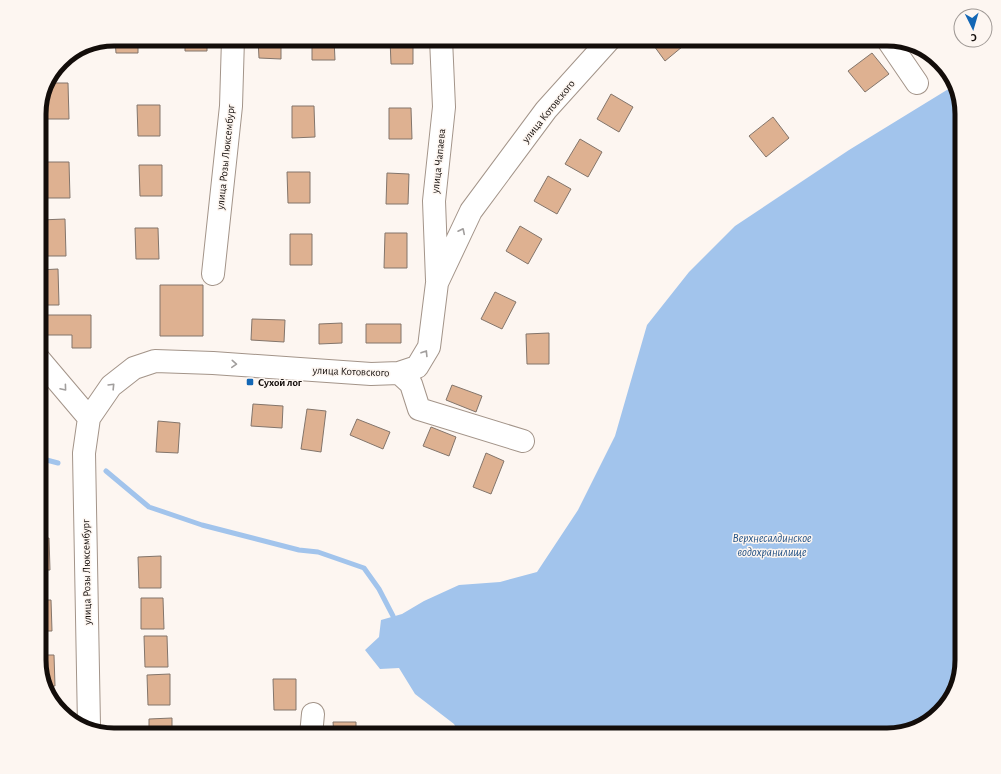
<svg xmlns="http://www.w3.org/2000/svg" width="1001" height="774" font-family="'Alegreya Sans',sans-serif">
<rect width="100%" height="100%" fill="#fdf6f1"/>
<path fill="#a2c4ec" d="M 955,85 L 962,114 L 962,660 L 946,706 L 920,727 L 887,735 L 460,735 L 454,724 L 415,694 L 399,668 L 380,669 L 365,650 L 379,637 L 381,620 L 402,614 L 424,601 L 459,585 L 500,582 L 537,572 L 578,510 L 615,436 L 647,325 L 689,272 L 735,226 L 849,150 Z"/>
<g fill="none" stroke-linecap="round" stroke-linejoin="round">
<path stroke="#a2c4ec" stroke-width="5" d="M 39,458 L 58,463
M 106,471 L 149,507 L 202,525 L 299,550 L 318,552 L 364,568 L 379,589 L 393,616"/>
</g>
<path fill="#deb191" stroke="#83756b" d="M 115,39 L 138,39 L 138,53 L 116,53 Z
M 185,39 L 207,39 L 207,51 L 185,51 Z
M 258,39 L 281,39 L 281,59 L 259,58 Z
M 312,39 L 334,39 L 335,60 L 312,60 Z
M 390,39 L 413,39 L 413,64 L 391,64 Z
M 649,39 L 686,39 L 688,42 L 665,61 Z
M 872,53 L 889,74 L 865,92 L 848,71 Z
M 46,83 L 68,83 L 69,119 L 43,119 L 43,95 Z
M 611,94 L 633,107 L 619,132 L 597,119 Z
M 137,105 L 160,105 L 160,136 L 138,136 Z
M 292,106 L 314,106 L 315,137 L 292,138 Z
M 389,108 L 411,108 L 412,139 L 389,139 Z
M 773,117 L 789,138 L 766,157 L 749,136 Z
M 580,139 L 602,152 L 588,177 L 565,164 Z
M 44,162 L 69,162 L 70,198 L 44,198 Z
M 139,165 L 162,165 L 162,196 L 140,196 Z
M 287,172 L 310,172 L 310,203 L 288,203 Z
M 387,173 L 409,174 L 408,204 L 386,204 Z
M 548,176 L 571,189 L 557,214 L 534,201 Z
M 65,219 L 66,256 L 40,256 L 40,220 Z
M 520,226 L 542,239 L 528,264 L 506,251 Z
M 135,228 L 158,228 L 159,259 L 136,259 Z
M 385,233 L 407,233 L 407,268 L 384,268 Z
M 290,234 L 312,234 L 312,265 L 290,265 Z
M 58,269 L 59,305 L 39,305 L 39,270 Z
M 160,285 L 203,285 L 203,336 L 160,336 Z
M 495,292 L 516,302 L 502,329 L 481,319 Z
M 42,315 L 91,315 L 91,348 L 72,348 L 72,335 L 42,335 Z
M 252,319 L 285,320 L 284,342 L 251,340 Z
M 342,323 L 342,343 L 319,344 L 319,324 Z
M 366,324 L 401,324 L 401,343 L 366,343 Z
M 549,333 L 549,364 L 527,364 L 526,334 Z
M 452,385 L 482,396 L 476,412 L 446,400 Z
M 253,404 L 283,406 L 282,428 L 251,426 Z
M 307,409 L 326,411 L 321,452 L 301,449 Z
M 357,419 L 390,432 L 383,449 L 350,435 Z
M 158,421 L 180,423 L 178,453 L 156,452 Z
M 431,427 L 456,437 L 449,456 L 423,446 Z
M 486,453 L 504,461 L 491,494 L 473,487 Z
M 49,538 L 50,570 L 39,570 L 39,539 Z
M 161,556 L 161,588 L 139,588 L 138,557 Z
M 141,598 L 163,598 L 164,629 L 141,629 Z
M 39,600 L 51,600 L 52,631 L 39,631 Z
M 144,636 L 167,636 L 168,667 L 145,667 Z
M 39,655 L 54,655 L 55,686 L 45,686 L 39,664 Z
M 170,674 L 170,705 L 148,705 L 147,675 Z
M 273,679 L 296,679 L 296,710 L 274,710 Z
M 172,718 L 172,735 L 149,735 L 149,719 Z
M 333,722 L 356,722 L 356,735 L 334,735 Z"/>
<g fill="none" stroke-linecap="round" stroke-linejoin="round">
<defs>
<path id="minor" d="M 887,39 L 917,83
M 213,274 L 231,106 L 233,39
M 437,280 L 434,201 L 444,107 L 441,39
M 39,359 L 89,418
M 399,373 L 411,384 L 419,409 L 523,441
M 89,726 L 84,453 L 89,418 L 111,386 L 134,368 L 155,361 L 213,363 L 371,374 L 399,373 L 417,367 L 429,347 L 437,283 L 471,211 L 546,110 L 610,39
M 311,735 L 313,714"/>
</defs>
<use href="#minor" stroke="#a39489" stroke-width="24"/>
<use href="#minor" stroke="#fff" stroke-width="22"/>
</g>
<defs><path id="oneway-chevron" d="M-2-3.5L2.5 0L-2 3.5" fill="none" stroke-width="1.6" stroke-linecap="round" stroke-linejoin="round"/></defs>
<g stroke="#a19e9d">
<use href="#oneway-chevron" transform="translate(462 231) rotate(-64)"/>
<use href="#oneway-chevron" transform="translate(425 353) rotate(-58)"/>
<use href="#oneway-chevron" transform="translate(234 364) rotate(4)"/>
<use href="#oneway-chevron" transform="translate(112 386) rotate(-46)"/>
<use href="#oneway-chevron" transform="translate(64 388) rotate(50)"/>
</g>
<rect fill="#1367b5" stroke="#fdf6f1" stroke-width="1.5" x="246" y="378" width="8" height="8" rx="2"/>
<g text-anchor="middle" stroke-width="3" stroke-linejoin="round" paint-order="stroke">
<g font-size="11" fill="#130d0a" stroke="#fdf6f1">
<text transform="translate(548 111) rotate(-51)" y="4">улица Котовского</text>
<text transform="translate(225 157) rotate(-84)" y="4">улица Розы Люксембург</text>
<text transform="translate(438 161) rotate(-84)" y="4">улица Чапаева</text>
<text transform="translate(351 371) rotate(2)" y="4">улица Котовского</text>
<text transform="translate(86 572) rotate(-91)" y="4">улица Розы Люксембург</text>
</g>
<g font-size="11" font-weight="bold" fill="#130d0a" stroke="#fdf6f1" text-anchor="start">
<text x="258" y="386">Сухой лог</text>
</g>
<g font-size="12" font-style="italic" fill="#235285" stroke="#fdf6f1">
<text x="772" y="542">Верхнесалдинское<tspan x="772" dy="14">водохранилище</tspan></text>
</g>
</g>
<path d="M0 0H1001V774H0ZM114 46H887A68 68 0 0 1 955 114V660A68 68 0 0 1 887 728H114A68 68 0 0 1 46 660V114A68 68 0 0 1 114 46Z" fill="#fdf6f1" fill-rule="evenodd"/>
<path fill="none" stroke="#130d0a" stroke-width="5" d="M114 46H887A68 68 0 0 1 955 114V660A68 68 0 0 1 887 728H114A68 68 0 0 1 46 660V114A68 68 0 0 1 114 46Z"/>
<g transform="translate(973 28) rotate(175)"><circle r="19" fill="#fdf6f1" stroke="#9f9995"/>
<path d="M0-3L7 15L0 10L-7 15Z" fill="#1367b5"/>
<text y="-6" font-size="11" font-weight="bold" text-anchor="middle" fill="#130d0a">С</text>
</g>
</svg>
